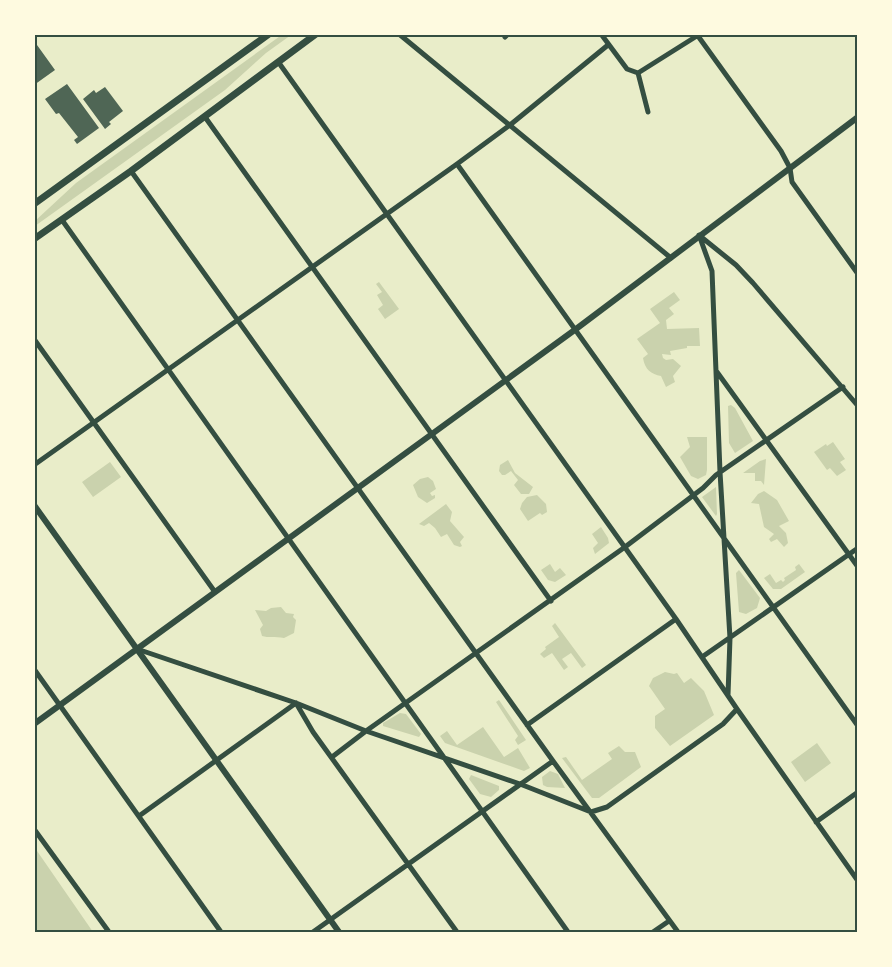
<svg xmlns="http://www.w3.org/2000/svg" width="892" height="967" font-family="'Sofia Sans Condensed',sans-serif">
<rect width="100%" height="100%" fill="#e9edc9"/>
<path fill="#cad2ad" d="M 283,34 L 291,35 L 266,53 L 225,90 L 35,226 L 35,221 L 76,183 Z
M 379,282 L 399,309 L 385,319 L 378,309 L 383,305 L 377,295 L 382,292 L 376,284 Z
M 674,292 L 680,300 L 669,308 L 674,314 L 666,320 L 667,329 L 699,328 L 700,346 L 687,346 L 687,348 L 670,351 L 671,355 L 662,354 L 663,358 L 666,360 L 673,359 L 681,366 L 673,376 L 675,382 L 666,387 L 661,376 C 651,374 645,370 643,358 L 648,354 L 637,339 L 660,323 L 650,309 Z
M 731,405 L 735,408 L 753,441 L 735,453 L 729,443 L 728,406 Z
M 687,437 L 707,437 L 707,470 L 706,475 L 698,479 L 691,476 L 680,457 L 690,447 Z
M 833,442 L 845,459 L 840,462 L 846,470 L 837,476 L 830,468 L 827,470 L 814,452 L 826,444 L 827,446 Z
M 766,459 L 764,485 L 761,481 L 755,481 L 755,473 L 743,473 L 760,461 Z
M 508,460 L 515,473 L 533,487 L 529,494 L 521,494 L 514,485 L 518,480 L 511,471 L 505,475 L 502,475 L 499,471 L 500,465 Z
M 110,462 L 121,477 L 93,497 L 82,482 Z
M 428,477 L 433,481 L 436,489 L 430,493 L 432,496 L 435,495 L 435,498 L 427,503 L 418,497 L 413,485 L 420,479 Z
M 716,487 L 717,514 L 716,516 L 702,497 Z
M 764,491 L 777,500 L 789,521 L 779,526 L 786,533 L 788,543 L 784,547 L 777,539 L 771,542 L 769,539 L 774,534 L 764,527 L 759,504 L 751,503 L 758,494 Z
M 537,495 L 546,504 L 547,512 L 542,515 L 540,513 L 528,521 L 520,509 L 522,503 L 527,497 Z
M 446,504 L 452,512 L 450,521 L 464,537 L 460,542 L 462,546 L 460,547 L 454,545 L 447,534 L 441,537 L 435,528 L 429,523 L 424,526 L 419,524 Z
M 601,527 L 608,538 L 609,543 L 595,554 L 593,548 L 598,543 L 592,534 Z
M 550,564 L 555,572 L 560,568 L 566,575 L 555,582 L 548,580 L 541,570 Z
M 799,564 L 805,572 L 781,589 L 773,589 L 764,578 L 770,574 L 776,583 L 781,580 L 783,582 L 785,580 L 784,578 L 796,570 L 795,567 Z
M 739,570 L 760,598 L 757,608 L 746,614 L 739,612 L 736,573 Z
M 281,607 L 286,613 L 294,614 L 293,617 L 296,620 L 294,633 L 284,638 C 275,636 268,638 262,636 L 260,629 L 263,625 L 255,610 L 266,611 L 271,608 Z
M 555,623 L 586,665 L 582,668 L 571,653 L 562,659 L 568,667 L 564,670 L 552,653 L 544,658 L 540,654 L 546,649 L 545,647 L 559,637 L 552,626 Z
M 665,672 L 674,674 L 677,673 L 684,683 L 691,678 L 704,691 L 714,715 L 670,746 L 655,728 L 655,716 L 665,709 L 649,686 L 653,678 Z
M 499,700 L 526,740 L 518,745 L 515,740 L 518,736 L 496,702 Z
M 400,713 L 406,714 L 421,734 L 419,737 L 383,726 L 383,723 Z
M 483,727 L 504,757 L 518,748 L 530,768 L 524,771 L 445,743 L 440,736 L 447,731 L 457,745 Z
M 817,743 L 831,763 L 805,782 L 791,762 Z
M 619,746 L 625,752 L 635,752 L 641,767 L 599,798 L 592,798 L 562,758 L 566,757 L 582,780 L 612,759 L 608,753 Z
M 550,771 L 558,774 L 565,788 L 547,787 L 543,785 L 542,777 Z
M 471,775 L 499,786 L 499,790 L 491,797 L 480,794 L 469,779 Z
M 35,848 L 93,932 L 35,932 Z"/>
<path fill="#4f6655" d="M 37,45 L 55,70 L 34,85 L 34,47 Z
M 67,84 L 99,128 L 77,144 L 74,140 L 78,137 L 59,113 L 56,114 L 45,99 Z
M 105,87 L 123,111 L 109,122 L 111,124 L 105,129 L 83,99 L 94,90 L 96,93 Z"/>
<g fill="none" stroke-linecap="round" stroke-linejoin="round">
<path stroke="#344e41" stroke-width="5" d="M 399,34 L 671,258
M 601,34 L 627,69 L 638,73
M 698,36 L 781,151 L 790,168 L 792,182 L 858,274
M 505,37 L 508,34
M 279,63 L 676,619 L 737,709 L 858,881
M 638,73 L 700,34
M 638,73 L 648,112
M 205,117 L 551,601
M 457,164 L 858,726
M 131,171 L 553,761 L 678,932
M 62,220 L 568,932
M 699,235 L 712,271 L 720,472 L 730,638 L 728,695
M 700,236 L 736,265 L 753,283 L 858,406
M 34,339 L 215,592
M 717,372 L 858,567
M 34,465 L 457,164 L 510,125 L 608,45
M 137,649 L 296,703 L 366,731 L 520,784 L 591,812 L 607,807 L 723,724 L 737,709
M 702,657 L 858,548
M 34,669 L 221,932
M 527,725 L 676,619
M 332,757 L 366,731 L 625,547 L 703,488 L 716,475 L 843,387
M 139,816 L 296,703 L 313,732 L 457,932
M 816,822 L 858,792
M 34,829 L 109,932
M 313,932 L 553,761
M 653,932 L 669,921"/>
<path stroke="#344e41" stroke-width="6" d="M 34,505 L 339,932
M 34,724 L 576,329 L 858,117"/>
<path stroke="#344e41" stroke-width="7" d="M 34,204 L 269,34
M 34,239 L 131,171 L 316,34"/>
</g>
<rect width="892" height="967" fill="none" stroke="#fefae0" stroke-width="72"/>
<rect x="36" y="36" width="820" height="895" fill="none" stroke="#344e41" stroke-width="2"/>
</svg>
